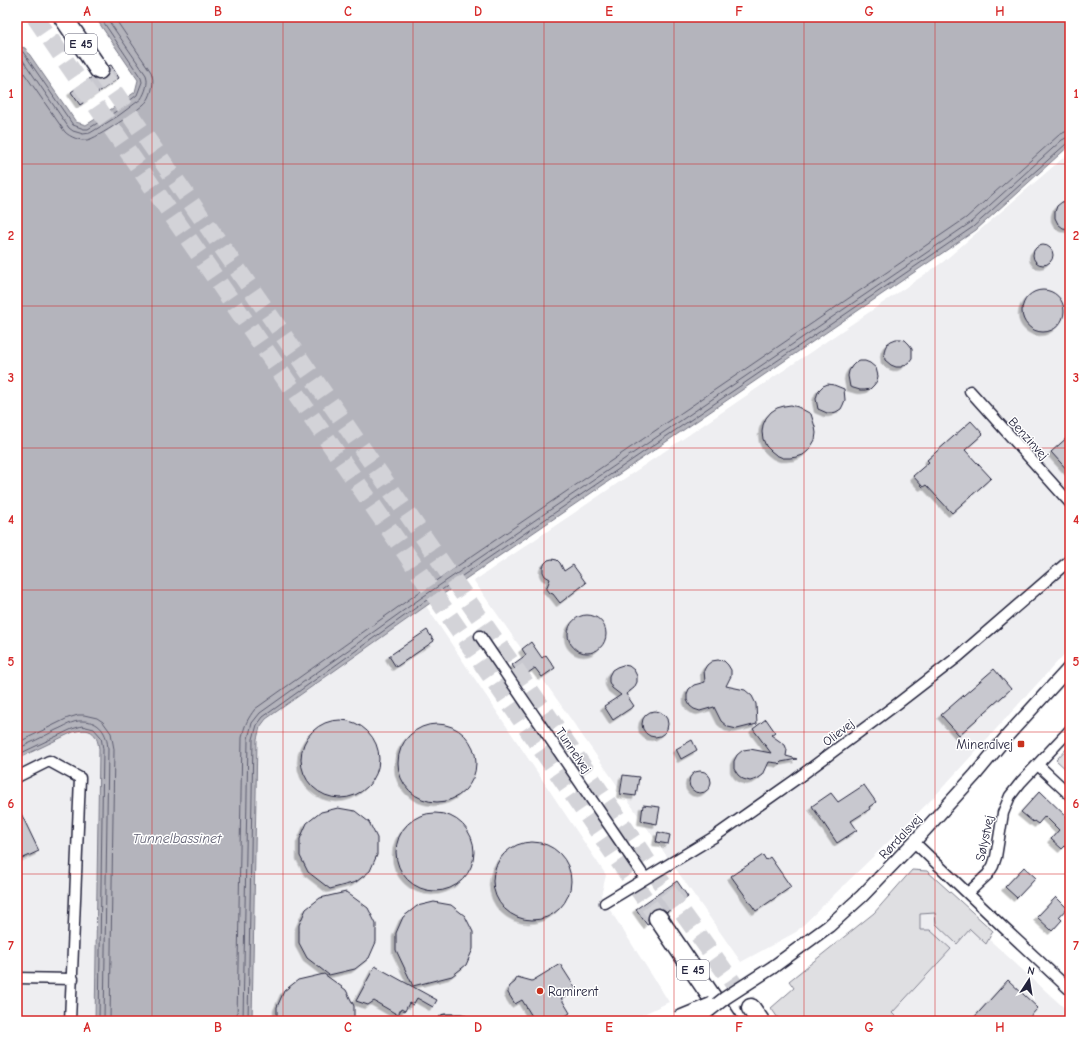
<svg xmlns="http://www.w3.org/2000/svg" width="1087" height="1038" font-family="'Comic Neue',sans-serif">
<defs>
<filter id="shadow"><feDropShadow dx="-3.5" dy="3.5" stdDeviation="0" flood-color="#0004"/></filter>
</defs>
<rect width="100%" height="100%" fill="#fff"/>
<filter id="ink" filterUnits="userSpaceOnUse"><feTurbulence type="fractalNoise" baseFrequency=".025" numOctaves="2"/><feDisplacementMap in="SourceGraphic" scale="8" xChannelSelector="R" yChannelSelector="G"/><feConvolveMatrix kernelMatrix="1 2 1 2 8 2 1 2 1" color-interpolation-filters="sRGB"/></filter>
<g filter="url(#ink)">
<path fill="#eeeef1" d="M 1070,152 L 1070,648 L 933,798 L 796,932 L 741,962 L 474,581 L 943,262 Z
M 426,606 L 606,875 L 601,896 L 669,1002 L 629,1021 L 252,1021 L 257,739 L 260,727 L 266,719 L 275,712 Z
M 82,729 L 91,732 L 98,739 L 99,749 L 95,1021 L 17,1021 L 17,759 L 74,732 Z
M 915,881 L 983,934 L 1070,1013 L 1070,1021 L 820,1021 Z"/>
<path fill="#dfdfe2" stroke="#80808e" d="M 1070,745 L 1070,773 L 1056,760 Z
M 912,870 L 927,871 L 993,931 L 986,944 L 970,929 L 957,944 L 936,924 L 935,913 L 920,914 L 920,930 L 930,930 L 951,949 L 892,1013 L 900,1021 L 780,1021 L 771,1008 L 794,988 L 789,981 L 874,913 Z"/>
<path fill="#b4b4bc" stroke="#7a7a88" d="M 95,17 L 1070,17 L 1070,145 L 976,230 L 426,606 L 266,719 L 260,727 L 257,739 L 252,1021 L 95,1021 L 99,749 C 97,732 90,727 73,732 L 17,759 L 17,46 L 25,48 L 76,122 L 86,125 L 113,108 L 135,92 L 138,80 Z"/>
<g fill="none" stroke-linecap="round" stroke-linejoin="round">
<path stroke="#5c5c6f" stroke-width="1" d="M 17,50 L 23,52 L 73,125 L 84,129 L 88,129 L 115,112 L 137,95 L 142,82 L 141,78 L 100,17
M 17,55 L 20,56 L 69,128 L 73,131 L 83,134 L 90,133 L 118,116 L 141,99 C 145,93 149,83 146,75 L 106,17
M 17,63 L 65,132 C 70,137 80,141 87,140 C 96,139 141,109 147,101 C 152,94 155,81 151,72 L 114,17
M 17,743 L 68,718 L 78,715 L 84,715 L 97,718 L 103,722 L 111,733 L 114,749 L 110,1021
M 17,749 C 30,743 43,737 56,730 C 64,727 73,720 82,721 C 100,721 107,733 108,749 L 104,1021
M 17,755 L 72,729 L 82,726 L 94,729 L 101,737 L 103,749 L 99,1021
M 237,1021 L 242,738 C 244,726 248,718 255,709 L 418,593 L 966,218 L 1059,135 L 1065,132 L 1070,131
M 243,1021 L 248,739 L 252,723 L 260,713 L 421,598 L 970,223 L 1062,140 L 1066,138 L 1070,137
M 248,1021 L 253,739 L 257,725 L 263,717 L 424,602 L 973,227 L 1066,144 L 1070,143"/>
</g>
<path fill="#c8c8cf" stroke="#22223b" filter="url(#shadow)" d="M 111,65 L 119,78 L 80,105 L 71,92 L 92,77 L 95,80 L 99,80 L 105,78 L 109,74 L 109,70 L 108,66 Z
M 1070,200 L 1070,229 L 1063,228 L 1058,224 L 1055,218 L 1055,212 L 1057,206 L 1062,202 Z
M1033 255a10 10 0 1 1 20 0a10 10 0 1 1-20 0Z
M1022 311a21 21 0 1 1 42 0a21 21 0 1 1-42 0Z
M 896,339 L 901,339 L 905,340 L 909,344 L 912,348 L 912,358 L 909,362 L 905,365 L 901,367 L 896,367 L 891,365 L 885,360 L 884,353 L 885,348 L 887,344 L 891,341 Z
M 860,361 L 865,361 L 870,363 L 876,368 L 878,376 L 877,381 L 874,385 L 870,389 L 865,390 L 860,390 L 850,387 L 848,376 L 849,371 L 852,366 L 855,363 Z
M 828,384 L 834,385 L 844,389 L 845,400 L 843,405 L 841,409 L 836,412 L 832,413 L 827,413 L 818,409 L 816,399 L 817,395 L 819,390 L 823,386 Z
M 791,405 L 798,407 L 811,414 L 815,427 L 816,433 L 815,440 L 812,445 L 808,451 L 803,455 L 797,457 L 790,458 L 783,458 L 776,455 L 771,451 L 766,446 L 763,439 L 762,432 L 763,425 L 766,418 L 771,412 L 777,408 L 784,406 Z
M 971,421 L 983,434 L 965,450 L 991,478 L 952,513 L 926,485 L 923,487 L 913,476 L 929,462 L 927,460 Z
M 1070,435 L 1070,473 L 1051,452 Z
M 552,559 L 557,560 L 560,563 L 564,571 L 573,565 L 586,583 L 560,603 L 553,594 L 550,593 L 547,589 L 547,587 L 550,579 L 545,576 L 543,572 L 543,567 L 545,563 L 548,560 Z
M568 634a19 19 0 1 1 38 0a19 19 0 1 1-38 0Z
M 427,630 L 434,641 L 396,667 L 389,656 Z
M 531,642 L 542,658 L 546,655 L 555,668 L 542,677 L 535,668 L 521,678 L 512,665 L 526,655 L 522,649 Z
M 718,660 L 724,661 L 728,665 L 731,670 L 731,676 L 726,686 L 745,690 L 752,696 L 756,704 L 757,724 L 737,729 L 728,727 L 721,721 L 714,707 L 700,711 L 694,709 L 690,706 L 687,700 L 687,694 L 689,689 L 694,685 L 705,682 L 704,670 L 707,665 L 712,661 Z
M 623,665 L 629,666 L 634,670 L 637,676 L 637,682 L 634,688 L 626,694 L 634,706 L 613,720 L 604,706 L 621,695 L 612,688 L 609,682 L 609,676 L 612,670 L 617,667 Z
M 994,669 L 1011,689 L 959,735 L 941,715 Z
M642 724a13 13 0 1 1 26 0a13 13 0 1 1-26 0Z
M 766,719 L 775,732 L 771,735 L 785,745 L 787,750 L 786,756 L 797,759 L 781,762 L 779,764 L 778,763 L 769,762 L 763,775 L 757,779 L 750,781 L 743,779 L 738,775 L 734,769 L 734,761 L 737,755 L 743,750 L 750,749 L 771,753 L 753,729 Z
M301 759a39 39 0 1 1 78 0a39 39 0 1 1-78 0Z
M398 763a39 39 0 1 1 78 0a39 39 0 1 1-78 0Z
M 692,740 L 697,750 L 681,759 L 676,749 Z
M689 782a11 11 0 1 1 22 0a11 11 0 1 1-22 0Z
M 623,775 L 639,777 L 636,796 L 620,794 Z
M 864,785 L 876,802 L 869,807 L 870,809 L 851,821 L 857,830 L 837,843 L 812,806 L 831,793 L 838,802 Z
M 1040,791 L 1070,820 L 1070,841 L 1062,849 L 1051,839 L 1059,830 L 1045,816 L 1038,824 L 1034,821 L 1033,822 L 1021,812 Z
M 17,805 L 39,851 L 17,861 Z
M 643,805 L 660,807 L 657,824 L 641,821 Z
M 338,808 L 355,811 L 369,822 L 377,838 L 377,855 L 370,871 L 356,882 L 330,889 L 308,872 L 300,856 L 300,839 L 307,823 L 321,812 Z
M396 852a39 39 0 1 1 78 0a39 39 0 1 1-78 0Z
M 658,832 L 670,835 L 668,844 L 656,842 Z
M493 881a39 39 0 1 1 78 0a39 39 0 1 1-78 0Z
M 763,855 L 766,860 L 770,857 L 791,887 L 756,911 L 731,876 Z
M 1024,867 L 1036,878 L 1017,898 L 1005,887 Z
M 677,881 L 688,897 L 667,912 L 663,909 L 658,908 L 652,910 L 648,914 L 648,919 L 649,924 L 647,925 L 636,909 Z
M 346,892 L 368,908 L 376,924 L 376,942 L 369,958 L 355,969 L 329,975 L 307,958 L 299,943 L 299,925 L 306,909 L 320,898 Z
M 1056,897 L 1067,908 L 1059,917 L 1062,920 L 1052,931 L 1037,917 Z
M 434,902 L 451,905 L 465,916 L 473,932 L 473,949 L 466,965 L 452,976 L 413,986 L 396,950 L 396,933 L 403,917 L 417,906 Z
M 560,964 L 576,989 L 561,998 L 570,1013 L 558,1021 L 535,1021 L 522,1000 L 515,1004 L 508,993 L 508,990 L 510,986 L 515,982 L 517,977 L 532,981 Z
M 375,966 L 437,1000 L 433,1007 L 417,998 L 413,1005 L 409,1003 L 405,1011 L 401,1009 L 398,1015 L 374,1001 L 368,1005 L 356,1001 Z
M 324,974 L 346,990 L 354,1006 L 354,1021 L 277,1021 L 277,1007 L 284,991 L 298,980 Z
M 1008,980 L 1038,1008 L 1026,1021 L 971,1021 Z"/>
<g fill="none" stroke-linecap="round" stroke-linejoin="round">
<path stroke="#d3d3d8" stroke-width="18" stroke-dasharray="18 9" stroke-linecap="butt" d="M 35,17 L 658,918
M 99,70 L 582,765 L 677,905 L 751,1008"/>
<defs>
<path id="minor" d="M 970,391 L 1070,503
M 480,636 L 645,878
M 1038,765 L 1070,795
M 17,777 L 49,761 L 80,778 L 70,1021
M 914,842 L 1006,930 L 1070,990
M 968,893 L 988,874 L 993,866 L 996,857 L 1003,813 L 1010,796 L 1021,782 L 1070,730
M 605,903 L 714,837 L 795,780 L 897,704 L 959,656 L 1070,560
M 17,978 L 73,979"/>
<path id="tertiary" d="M 773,967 L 829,926 L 862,896 L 914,842 L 975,775 L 1008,735 L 1070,667
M 445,1021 L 461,1021"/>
<path id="motorway" d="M 63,17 L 99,70
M 658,918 L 728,1021
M 751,1008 L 760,1021"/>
</defs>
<use href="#minor" stroke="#22223b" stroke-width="13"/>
<use href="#tertiary" stroke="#22223b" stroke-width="15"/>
<use href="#motorway" stroke="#22223b" stroke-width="21"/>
<use href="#minor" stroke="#fff" stroke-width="10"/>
<use href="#tertiary" stroke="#fff" stroke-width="12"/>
<use href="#motorway" stroke="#fff" stroke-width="18"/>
<defs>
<path id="tertiary-bridge" d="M 677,1018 L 711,1004
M 696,1021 L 725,998 L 773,967"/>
</defs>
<use href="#tertiary-bridge" stroke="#22223b" stroke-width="15" stroke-linecap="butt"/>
<use href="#tertiary-bridge" stroke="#fff" stroke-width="12"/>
</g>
</g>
<path fill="none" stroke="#d62828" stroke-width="1" stroke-opacity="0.55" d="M 152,17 L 152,1021M 283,17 L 283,1021M 413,17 L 413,1021M 544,17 L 544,1021M 674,17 L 674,1021M 804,17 L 804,1021M 935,17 L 935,1021M 17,164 L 1070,164M 17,306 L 1070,306M 17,448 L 1070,448M 17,590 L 1070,590M 17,732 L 1070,732M 17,874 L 1070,874"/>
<g fill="#c8321e" stroke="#fff" stroke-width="1.5">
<rect x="1017" y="740" width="8" height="8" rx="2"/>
<circle cx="540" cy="991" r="4"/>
</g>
<g text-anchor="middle" stroke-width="3" stroke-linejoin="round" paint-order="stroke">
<g fill="#fff" stroke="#646476" stroke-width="1">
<rect x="65" y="34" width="32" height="20" rx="3"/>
<rect x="677" y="960" width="32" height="20" rx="3"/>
</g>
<g font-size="12" font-weight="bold" fill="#22223b">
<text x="81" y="48">E 45</text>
<text x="693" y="974">E 45</text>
</g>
<g font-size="13" fill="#22223b" stroke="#fff">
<text transform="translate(1029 438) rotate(48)" y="5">Benzinvej</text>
<text transform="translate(838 732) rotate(-37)" y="5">Olievej</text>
<text transform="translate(574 750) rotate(56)" y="5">Tunnelvej</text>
<text transform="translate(900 836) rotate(-47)" y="5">Rørdalsvej</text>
<text transform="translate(984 838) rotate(-78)" y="5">Sølystvej</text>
</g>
<g font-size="13" fill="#22223b" stroke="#fff" text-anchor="end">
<text x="1013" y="749">Mineralvej</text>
<text x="548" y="996" text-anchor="start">Ramirent</text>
</g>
<g font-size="14" font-style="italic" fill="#5c5c6f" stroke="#fff">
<text x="177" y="843">Tunnelbassinet</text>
</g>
</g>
<rect width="1087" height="1038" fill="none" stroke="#fff" stroke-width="44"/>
<g transform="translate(1029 980) rotate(12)" stroke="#ffffff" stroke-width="3" paint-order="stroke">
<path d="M0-3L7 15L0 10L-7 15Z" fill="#22223b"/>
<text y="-6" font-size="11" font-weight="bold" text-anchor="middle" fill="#22223b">N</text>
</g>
<rect x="22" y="22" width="1043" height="994" fill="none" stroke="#d62828" stroke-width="1.5"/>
<g font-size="13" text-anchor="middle" font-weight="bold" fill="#d62828">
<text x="87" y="16">A</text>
<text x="218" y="16">B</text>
<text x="348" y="16">C</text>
<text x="478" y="16">D</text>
<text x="609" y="16">E</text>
<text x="739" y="16">F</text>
<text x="869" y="16">G</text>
<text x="1000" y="16">H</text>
<text x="11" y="98">1</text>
<text x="1076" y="98">1</text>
<text x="11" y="240">2</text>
<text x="1076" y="240">2</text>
<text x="11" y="382">3</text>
<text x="1076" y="382">3</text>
<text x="11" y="524">4</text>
<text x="1076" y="524">4</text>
<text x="11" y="666">5</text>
<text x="1076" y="666">5</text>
<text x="11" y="808">6</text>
<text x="1076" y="808">6</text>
<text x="11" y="950">7</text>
<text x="1076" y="950">7</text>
<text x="87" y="1032">A</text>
<text x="218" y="1032">B</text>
<text x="348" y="1032">C</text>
<text x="478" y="1032">D</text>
<text x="609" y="1032">E</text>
<text x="739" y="1032">F</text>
<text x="869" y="1032">G</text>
<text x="1000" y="1032">H</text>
</g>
</svg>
